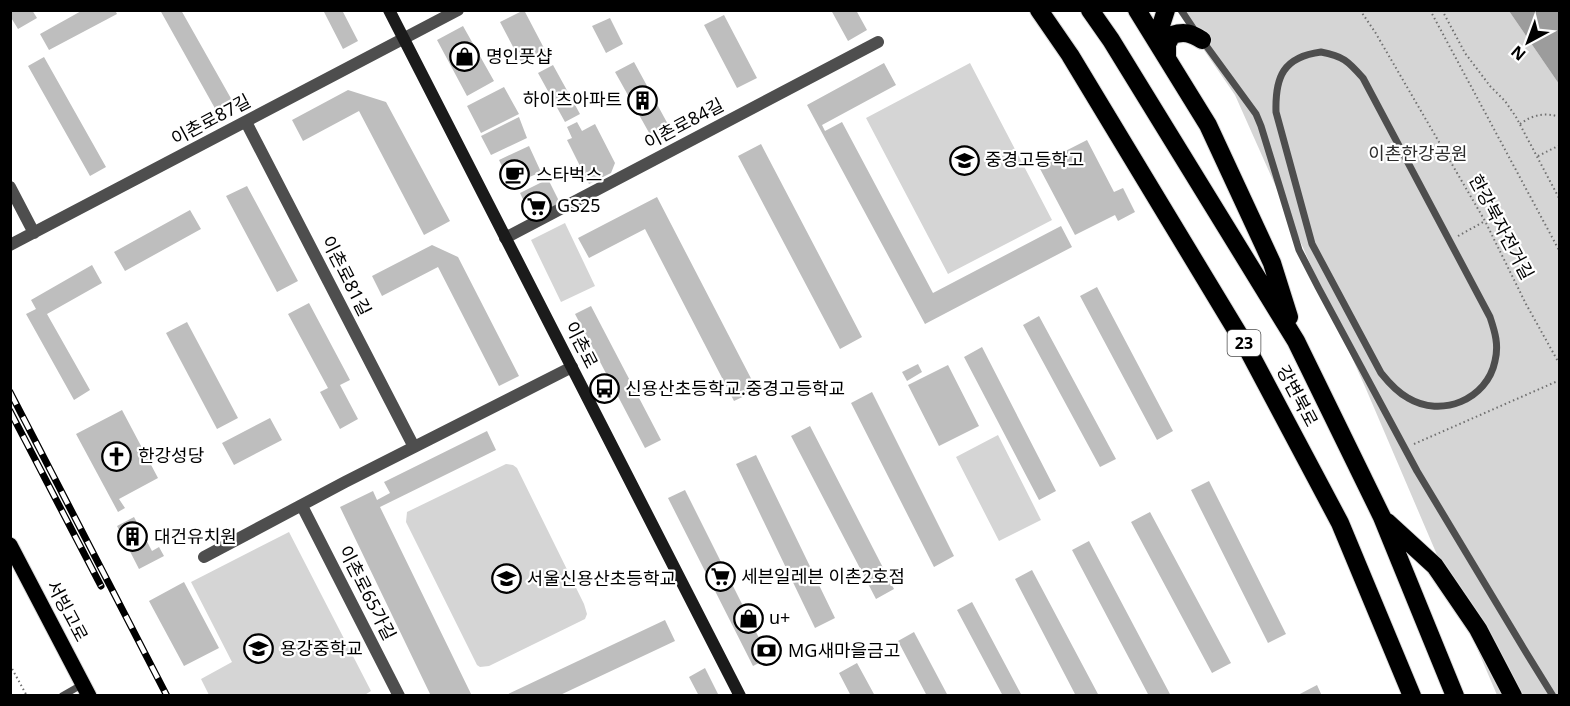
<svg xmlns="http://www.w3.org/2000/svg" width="1570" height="706" font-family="'Noto Sans','Noto Sans KR',sans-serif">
<rect width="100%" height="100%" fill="#fff"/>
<path fill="#d5d5d5" d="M 1177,11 L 1509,11 L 1559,84 L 1559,695 L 1497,695 L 1366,389 L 1235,95 Z
M 970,63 L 1052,220 L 948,274 L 866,118 Z
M 565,223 L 595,286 L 561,302 L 531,240 Z
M 998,435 L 1041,520 L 999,541 L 956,457 Z
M 506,464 L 513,465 L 517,468 L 584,604 L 587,614 L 585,619 L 489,666 L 480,667 L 477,665 L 406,522 L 407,512 Z
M 289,532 L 371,691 L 363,696 L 209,695 L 201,679 L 232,662 L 191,582 Z"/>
<path fill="#9c9c9c" d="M 1509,11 L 1559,11 L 1559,84 Z"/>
<path fill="#bebebe" d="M 10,10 L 32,10 L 37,18 L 18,29 L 10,16 Z
M 83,10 L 115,10 L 117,14 L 49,50 L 40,34 Z
M 160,10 L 181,10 L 233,102 L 217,112 Z
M 323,10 L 342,10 L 358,41 L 343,49 Z
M 524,10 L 546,52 L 522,64 L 500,22 Z
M 831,10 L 856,10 L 867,30 L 848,41 Z
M 724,15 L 757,78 L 737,88 L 704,25 Z
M 610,18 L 623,44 L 606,53 L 592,26 Z
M 463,26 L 494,81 L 467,96 L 437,40 Z
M 44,57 L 106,167 L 90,176 L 28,66 Z
M 634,62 L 670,128 L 652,138 L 615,72 Z
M 884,63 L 896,85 L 822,125 L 825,131 L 842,122 L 933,293 L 1061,226 L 1072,247 L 925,324 L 807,105 Z
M 553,65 L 580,114 L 565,122 L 538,73 Z
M 504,87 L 519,114 L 481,133 L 467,106 Z
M 348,90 L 386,102 L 450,221 L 424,235 L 359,111 L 303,141 L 292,120 Z
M 519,117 L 527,138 L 491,155 L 481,136 Z
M 577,122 L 582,131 L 595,124 L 615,163 L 611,173 L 589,184 L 567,140 L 572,138 L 567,127 Z
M 1087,140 L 1114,192 L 1123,188 L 1135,212 L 1118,221 L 1115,215 L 1075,235 L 1038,165 Z
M 761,144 L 862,337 L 840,349 L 738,156 Z
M 529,146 L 541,172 L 511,185 L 499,160 Z
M 548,179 L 560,203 L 532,218 L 520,193 Z
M 247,186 L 298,281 L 277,292 L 226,196 Z
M 657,197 L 757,390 L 734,401 L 645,229 L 589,258 L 578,238 Z
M 190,210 L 201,229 L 125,271 L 114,252 Z
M 432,245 L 458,257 L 519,376 L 499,386 L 438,267 L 382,296 L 372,276 Z
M 92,265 L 102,283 L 47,314 L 90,390 L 74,400 L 26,314 L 36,309 L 31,300 Z
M 1097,287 L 1173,431 L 1157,440 L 1080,296 Z
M 309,303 L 350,380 L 340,385 L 358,419 L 340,429 L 320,392 L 328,388 L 288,314 Z
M 591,306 L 661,440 L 645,448 L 575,314 Z
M 1039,316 L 1116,459 L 1100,467 L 1023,325 Z
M 187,322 L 238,418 L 217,429 L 166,333 Z
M 982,347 L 1056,491 L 1039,500 L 964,357 Z
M 918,364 L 922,372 L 907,381 L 902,372 Z
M 948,365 L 979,426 L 939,446 L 908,385 Z
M 872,392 L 954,556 L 934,567 L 851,403 Z
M 122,410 L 158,478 L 119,499 L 125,508 L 118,512 L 76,434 Z
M 270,418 L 282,440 L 234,465 L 222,443 Z
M 810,426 L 894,589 L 876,599 L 791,436 Z
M 487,431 L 496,450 L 380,507 L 472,696 L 431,696 L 340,507 L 373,491 L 377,500 L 390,493 L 384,482 Z
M 756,455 L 835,618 L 815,628 L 736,464 Z
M 1209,481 L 1286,634 L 1268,643 L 1191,490 Z
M 685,490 L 769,658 L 753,666 L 668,498 Z
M 1150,512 L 1231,663 L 1212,673 L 1131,522 Z
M 134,517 L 152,551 L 159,547 L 164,556 L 139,569 L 117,526 Z
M 1089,541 L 1171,696 L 1149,696 L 1072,550 Z
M 1032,570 L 1099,696 L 1076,696 L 1015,579 Z
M 184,582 L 219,648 L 184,666 L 149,601 Z
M 972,602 L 1022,696 L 1003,696 L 957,610 Z
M 665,620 L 675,641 L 558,696 L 504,696 Z
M 914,632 L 948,696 L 927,696 L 898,641 Z
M 857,663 L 875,696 L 851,696 L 839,673 Z
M 705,668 L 719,696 L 699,696 L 689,677 Z
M 1317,685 L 1322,696 L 1296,696 Z"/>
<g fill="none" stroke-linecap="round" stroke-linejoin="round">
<defs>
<path id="primary" d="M 10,545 L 89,696"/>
<path id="highway" d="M 1039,10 L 1070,55 L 1247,348 L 1340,523 L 1412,696
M 1090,10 L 1111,40 L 1296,341 L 1382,517 L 1455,696
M 1137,10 L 1208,125 L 1272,263 L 1289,317
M 1156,41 L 1166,10
M 1167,58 L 1167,44 L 1172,35 C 1184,31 1191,33 1202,40
M 1387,522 L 1435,566 L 1478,629 L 1513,696"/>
</defs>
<use href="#primary" stroke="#dbdbdb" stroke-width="17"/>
<use href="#highway" stroke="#dbdbdb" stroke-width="20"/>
<path stroke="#707070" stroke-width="2" stroke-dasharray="1.5 3" stroke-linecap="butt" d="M 1360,10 L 1375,32 L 1485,221 L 1526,304 L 1560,365
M 1430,10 L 1560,252
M 1442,10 L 1465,53 L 1490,86 L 1505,101 L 1516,117 L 1560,200
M 1520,124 C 1532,115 1545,112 1560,117
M 1538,156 L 1560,145
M 1458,236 L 1485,221
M 1414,444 L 1560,380
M 10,665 L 27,696"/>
<path stroke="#4e4e4e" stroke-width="7" d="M 1181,10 L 1195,31
M 1202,40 L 1256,114 L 1261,126 L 1299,250 L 1318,287 L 1417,471 L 1524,649 L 1553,696
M 1321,52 C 1343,56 1348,61 1363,78 L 1490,317 C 1495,332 1499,345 1495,361 C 1487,400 1441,418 1408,398 C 1397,392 1389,383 1381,373 L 1312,244 L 1276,112 C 1275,77 1283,57 1321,52 Z
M 62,696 L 83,684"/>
<path stroke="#4e4e4e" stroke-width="12" d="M 246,122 L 414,447
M 10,187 L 34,233
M 505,238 L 878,42
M 10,245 L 458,10
M 302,506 L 399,696
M 204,557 L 345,482 L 572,367"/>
<path stroke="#1b1b1b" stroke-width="12" d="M 389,10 L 740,696"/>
<use href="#primary" stroke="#000" stroke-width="15"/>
<use href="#highway" stroke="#000" stroke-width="18"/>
<defs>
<path id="rail" d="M 10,392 L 167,696
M 10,411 L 101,586"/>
</defs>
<use href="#rail" stroke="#000" stroke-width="7"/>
<use href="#rail" stroke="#fff" stroke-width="4.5" stroke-dasharray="14" stroke-linecap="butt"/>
</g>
<defs>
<symbol id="shop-ring" viewBox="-11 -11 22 22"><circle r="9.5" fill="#fff" stroke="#000" stroke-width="1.5"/><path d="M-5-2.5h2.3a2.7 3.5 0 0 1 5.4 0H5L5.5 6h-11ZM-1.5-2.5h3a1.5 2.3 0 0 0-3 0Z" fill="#000"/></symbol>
<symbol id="building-ring" viewBox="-11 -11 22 22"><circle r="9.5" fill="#fff" stroke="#000" stroke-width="1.5"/><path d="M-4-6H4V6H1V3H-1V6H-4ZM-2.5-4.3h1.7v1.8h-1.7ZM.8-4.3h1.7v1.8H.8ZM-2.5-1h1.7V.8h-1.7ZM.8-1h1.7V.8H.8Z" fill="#000"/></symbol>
<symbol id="school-ring" viewBox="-11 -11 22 22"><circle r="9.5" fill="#fff" stroke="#000" stroke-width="1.5"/><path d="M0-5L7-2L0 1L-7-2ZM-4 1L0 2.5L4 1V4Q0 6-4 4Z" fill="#000"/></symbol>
<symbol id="cafe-ring" viewBox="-11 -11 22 22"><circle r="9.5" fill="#fff" stroke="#000" stroke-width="1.5"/><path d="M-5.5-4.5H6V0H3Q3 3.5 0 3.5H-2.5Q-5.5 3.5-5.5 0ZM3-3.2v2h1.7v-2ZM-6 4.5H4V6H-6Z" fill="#000"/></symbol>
<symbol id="supermarket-ring" viewBox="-11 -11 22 22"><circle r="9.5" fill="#fff" stroke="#000" stroke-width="1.5"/><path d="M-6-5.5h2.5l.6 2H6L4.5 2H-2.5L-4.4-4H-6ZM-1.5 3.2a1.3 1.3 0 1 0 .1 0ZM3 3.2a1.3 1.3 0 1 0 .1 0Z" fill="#000"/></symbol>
<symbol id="bus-ring" viewBox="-11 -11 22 22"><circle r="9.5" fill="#fff" stroke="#000" stroke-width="1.5"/><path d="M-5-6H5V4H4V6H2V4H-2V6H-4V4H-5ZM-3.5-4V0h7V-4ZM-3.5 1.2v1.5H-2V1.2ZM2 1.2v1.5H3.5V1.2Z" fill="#000"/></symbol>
<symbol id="church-ring" viewBox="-11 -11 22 22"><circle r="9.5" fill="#fff" stroke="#000" stroke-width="1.5"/><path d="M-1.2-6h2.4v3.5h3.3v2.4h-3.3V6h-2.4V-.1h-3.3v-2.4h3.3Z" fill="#000"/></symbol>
<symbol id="bank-ring" viewBox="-11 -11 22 22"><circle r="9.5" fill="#fff" stroke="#000" stroke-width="1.5"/><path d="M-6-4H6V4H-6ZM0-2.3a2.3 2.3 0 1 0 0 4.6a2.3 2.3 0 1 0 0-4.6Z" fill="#000"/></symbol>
</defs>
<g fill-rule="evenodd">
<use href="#shop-ring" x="448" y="40" width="33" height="33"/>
<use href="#building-ring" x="626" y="84" width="33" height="33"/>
<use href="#school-ring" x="948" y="144" width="33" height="33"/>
<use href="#cafe-ring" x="498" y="158" width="33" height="33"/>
<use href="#supermarket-ring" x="520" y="190" width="33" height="33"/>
<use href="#bus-ring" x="588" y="372" width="33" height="33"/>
<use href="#church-ring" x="100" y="440" width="33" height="33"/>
<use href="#building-ring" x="116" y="520" width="33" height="33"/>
<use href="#supermarket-ring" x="704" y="560" width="33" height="33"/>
<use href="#school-ring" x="490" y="562" width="33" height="33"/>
<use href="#shop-ring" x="732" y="602" width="33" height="33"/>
<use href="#school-ring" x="242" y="632" width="33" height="33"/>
<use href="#bank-ring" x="750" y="634" width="33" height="33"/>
</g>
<g text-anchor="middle" stroke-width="4.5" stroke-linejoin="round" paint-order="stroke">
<rect fill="#fff" stroke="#4c4c4c" stroke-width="1.5" x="1227.5" y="330" width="33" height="26" rx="4.5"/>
<g font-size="16" font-weight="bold" fill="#000">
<text x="1244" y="349">23</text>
</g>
<g font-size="18" fill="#000" stroke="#fff" text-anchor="start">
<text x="486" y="63">명인풋샵</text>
<text x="622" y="106" text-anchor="end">하이츠아파트</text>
<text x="985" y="166">중경고등학고</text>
<text x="536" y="181">스타벅스</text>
<text x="557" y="212">GS25</text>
<text x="625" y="395">신용산초등학교.중경고등학교</text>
<text x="138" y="462">한강성당</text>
<text x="154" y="543">대건유치원</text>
<text x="741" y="583">세븐일레븐 이촌2호점</text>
<text x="527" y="585">서울신용산초등학교</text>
<text x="769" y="624">u+</text>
<text x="280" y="655">용강중학교</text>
<text x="788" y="657">MG새마을금고</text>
</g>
<g font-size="18" fill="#000" stroke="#fff">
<text transform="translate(211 120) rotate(-28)" y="6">이촌로87길</text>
<text transform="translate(684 124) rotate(-28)" y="6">이촌로84길</text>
<text transform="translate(1501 227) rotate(62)" y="6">한강북자전거길</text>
<text transform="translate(346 276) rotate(63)" y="6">이촌로81길</text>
<text transform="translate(581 345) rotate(63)" y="6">이촌로</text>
<text transform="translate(1297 396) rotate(62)" y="6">강변북로</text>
<text transform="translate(367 593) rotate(63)" y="6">이촌로65가길</text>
<text transform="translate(67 611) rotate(62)" y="6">서빙고로</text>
</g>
<g font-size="18" fill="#2c2c2c" stroke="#fff">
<text x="1418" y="160">이촌한강공원</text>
</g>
</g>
<rect width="1570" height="706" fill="none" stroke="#000000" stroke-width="24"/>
<g transform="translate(1528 42) rotate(221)" stroke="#ffffff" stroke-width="4.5" paint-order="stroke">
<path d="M0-4.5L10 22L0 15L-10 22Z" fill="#000000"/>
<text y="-9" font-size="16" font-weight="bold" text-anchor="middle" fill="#000000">N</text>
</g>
</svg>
